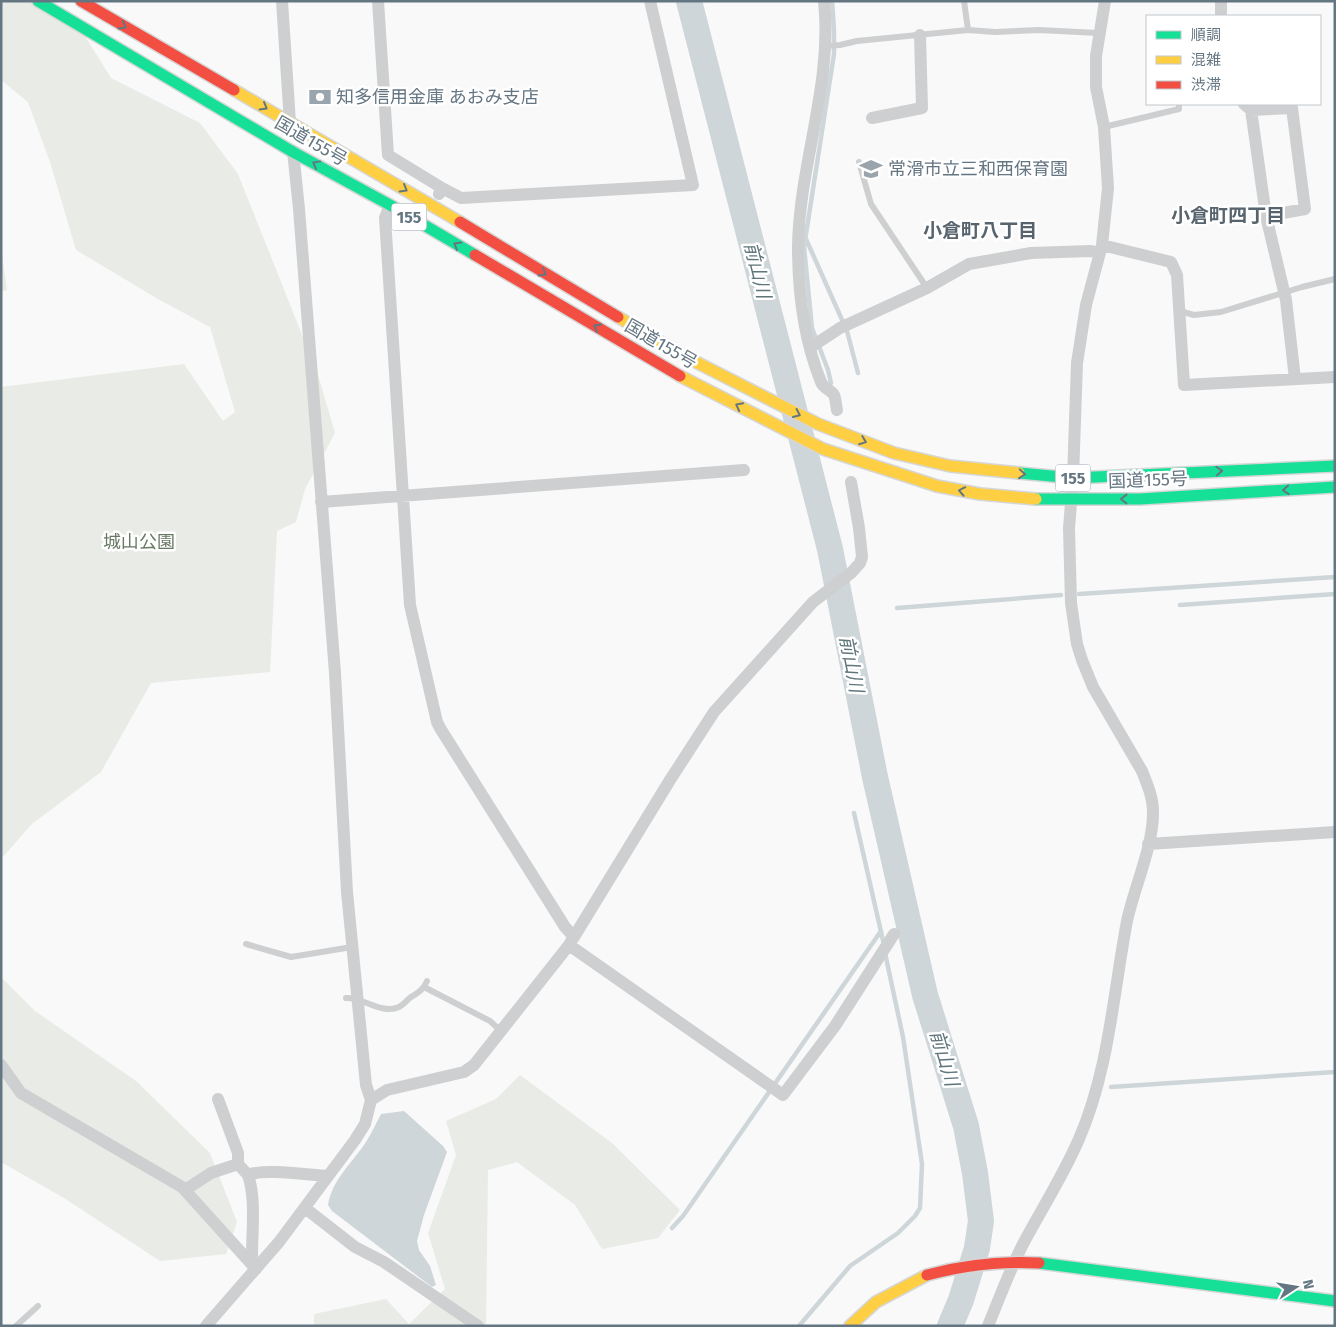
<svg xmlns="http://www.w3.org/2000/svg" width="1336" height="1327" font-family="'Fira Sans','Noto Sans JP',sans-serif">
<rect width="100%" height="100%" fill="#f9f9f9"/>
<path fill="#e8ebe6" d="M 1,1 L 41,1 L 85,36 L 111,78 L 200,123 L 238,174 L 318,375 L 335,433 L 305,489 L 296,522 L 277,531 L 270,672 L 151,683 L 101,772 L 32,824 L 1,859 L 1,387 L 184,364 L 223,421 L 235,412 L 210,327 L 158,299 L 76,250 L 50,162 L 28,102 L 1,80 Z
M 1,250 L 7,290 L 1,292 Z
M 1,977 L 35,1011 L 136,1081 L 210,1153 L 237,1222 L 226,1254 L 160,1261 L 64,1198 L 1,1162 Z
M 520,1075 L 612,1143 L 680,1210 L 658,1238 L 602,1249 L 575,1205 L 517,1162 L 488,1170 L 486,1326 L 314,1326 L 314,1314 L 386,1299 L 409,1324 L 445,1289 L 428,1233 L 456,1155 L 446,1121 L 496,1099 Z"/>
<path fill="#ced6d9" d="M 404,1111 L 443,1146 L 447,1152 L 424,1215 L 417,1241 L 419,1250 L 430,1266 L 436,1285 L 432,1287 L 332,1211 L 328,1205 C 332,1180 352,1163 366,1142 C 372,1133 376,1123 381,1114 Z"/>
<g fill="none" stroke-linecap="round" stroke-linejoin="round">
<path stroke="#ced6d9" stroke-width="4.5" d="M 806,239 L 847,331 L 858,373
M 831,383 L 828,370 L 812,328 L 804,247 L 834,54 L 834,30 L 832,1
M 1079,594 L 1335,577
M 1180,605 L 1335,594
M 897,608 L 1061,595
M 854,813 L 884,945
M 1111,1087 L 1335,1072
M 672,1228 L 683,1216 L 881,931
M 799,1326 L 850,1266 L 898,1233 L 915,1216 L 920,1208 L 922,1164 L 903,1037 L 885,953"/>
<path stroke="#ced6d9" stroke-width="26" d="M 689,1 L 830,549 L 875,777 L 925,995 L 966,1126 L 975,1173 L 981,1221 L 977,1248 L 961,1300 L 950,1326"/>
<defs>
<path id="fast" d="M 38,1 L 293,152 L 390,205 L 475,255
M 1019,473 L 1073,478 L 1335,466
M 1036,499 L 1140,499 L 1335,487
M 1039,1263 L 1335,1301"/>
<path id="slow" d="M 234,90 L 460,222
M 618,317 L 690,359 L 818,424 L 894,453 L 950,466 L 1019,473
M 680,376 L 823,449 L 937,486 L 980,494 L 1036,499
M 850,1326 L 876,1302 L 927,1275"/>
<path id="jam" d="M 81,1 L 234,90
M 460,222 L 618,317
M 475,255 L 680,376"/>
</defs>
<use href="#fast" stroke="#d5d6d7" stroke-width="14"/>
<use href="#slow" stroke="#d5d6d7" stroke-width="14"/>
<use href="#jam" stroke="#d5d6d7" stroke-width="14"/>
<path stroke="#cecfd0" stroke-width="6" d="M 964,1 L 968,30
M 825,46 L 840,45 L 857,41 L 968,30 L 995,32 L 1039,30 L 1098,33
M 1104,127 L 1179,109 L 1179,104
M 859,162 L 871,204 L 927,288
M 1180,311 L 1194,315 L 1221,312 L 1302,287 L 1335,279
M 246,944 L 291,957 L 352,947
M 424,987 L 490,1021 L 501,1031
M 346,998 C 363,997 382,1015 399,1007 C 403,1005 407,1000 411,997 C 419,992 424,989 427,981
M 16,1326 L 38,1306"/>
<path stroke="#cecfd0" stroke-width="12" d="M 282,1 L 290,123
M 378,1 L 388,155 L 442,188 L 439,194
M 824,1 C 833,84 799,165 798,247 C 798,292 804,340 821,382 C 823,388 831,390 834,395 C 836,399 836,406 837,410
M 1221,16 L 1221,1
M 1244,104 L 1251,110 L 1292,108 L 1305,209 L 1266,216
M 1251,110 L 1266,216 L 1286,300 L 1295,379
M 872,118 L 922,108 L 920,35
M 442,188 L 461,198 L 693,185 L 650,1
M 390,205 L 385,218 L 410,605 L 437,722 L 440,728 L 565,927 L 574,937
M 1102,245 L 1171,262 L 1177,275 L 1184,385 L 1335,377
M 811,347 L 840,328 L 927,288 L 969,264 L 1031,253 L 1091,251 L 1100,253
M 321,502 L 744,470
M 1148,844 L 1335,832
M 569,945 L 783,1095 L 835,1026 L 894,934
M 1,1065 L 21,1093 L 182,1187 L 256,1269
M 218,1099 L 238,1153 L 238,1164
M 371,1100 L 387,1090 L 464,1072 L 474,1065 L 569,945 L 670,780 L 714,712 L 813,602 L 851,573 L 860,563 L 862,557 L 859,528 L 851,482
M 185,1190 L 211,1173 L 238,1164 L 248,1175
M 305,1208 L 355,1247 L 384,1262 L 478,1326
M 249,1261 L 252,1256 C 252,1231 256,1198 248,1175 C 265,1168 308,1175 328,1176
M 206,1326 L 279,1242 L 355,1140 L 365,1124 L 371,1100 L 366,1085 L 347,892 L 335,673 L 299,209 L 293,151
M 988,1326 C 999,1299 1009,1272 1022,1246 C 1041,1210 1063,1176 1079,1139 C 1109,1070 1113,995 1127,921 C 1134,888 1154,844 1153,811 C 1153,797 1147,784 1142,771 L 1093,687 L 1082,660 L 1077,644 L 1071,603 L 1069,528 L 1073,478 L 1077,363 L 1086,305 L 1102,245 L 1108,188 L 1104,127 L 1096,87 L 1096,56 L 1105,1"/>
<use href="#fast" stroke="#16e098" stroke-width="11"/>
<use href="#slow" stroke="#ffcf43" stroke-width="11"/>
<use href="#jam" stroke="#f24e42" stroke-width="11"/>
<defs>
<path id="jam-bridge" d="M 927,1275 C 964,1265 1000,1261 1039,1263"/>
</defs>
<use href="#jam-bridge" stroke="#d5d6d7" stroke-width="14" stroke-linecap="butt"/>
<use href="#jam-bridge" stroke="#f24e42" stroke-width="11"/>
</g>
<defs><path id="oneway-chevron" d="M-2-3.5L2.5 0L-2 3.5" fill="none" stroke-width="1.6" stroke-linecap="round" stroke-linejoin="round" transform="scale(1.25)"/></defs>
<g stroke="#657683">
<use href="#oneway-chevron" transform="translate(123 26) rotate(30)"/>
<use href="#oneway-chevron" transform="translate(264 107) rotate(30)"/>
<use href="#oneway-chevron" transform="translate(316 164) rotate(-151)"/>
<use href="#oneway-chevron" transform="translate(404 189) rotate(30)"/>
<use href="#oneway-chevron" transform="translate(457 245) rotate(-150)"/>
<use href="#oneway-chevron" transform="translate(543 273) rotate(30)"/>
<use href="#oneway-chevron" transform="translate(597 327) rotate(-150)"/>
<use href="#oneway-chevron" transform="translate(739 406) rotate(-153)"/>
<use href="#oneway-chevron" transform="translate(797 414) rotate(25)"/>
<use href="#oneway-chevron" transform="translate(863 441) rotate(21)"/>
<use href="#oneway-chevron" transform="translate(1219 471) rotate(-2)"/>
<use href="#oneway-chevron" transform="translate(1022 474) rotate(5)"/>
<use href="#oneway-chevron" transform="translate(1286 490) rotate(176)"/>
<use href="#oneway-chevron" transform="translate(962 491) rotate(-169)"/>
<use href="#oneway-chevron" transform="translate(1124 499) rotate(180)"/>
</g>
<defs>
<symbol id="bank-bare" viewBox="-9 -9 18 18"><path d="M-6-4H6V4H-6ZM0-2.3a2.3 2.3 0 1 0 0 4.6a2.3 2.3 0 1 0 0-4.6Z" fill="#99a4ac" stroke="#fff" stroke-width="2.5" paint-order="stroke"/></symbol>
<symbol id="school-bare" viewBox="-9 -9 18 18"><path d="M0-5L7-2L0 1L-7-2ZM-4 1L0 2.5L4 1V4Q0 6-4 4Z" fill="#99a4ac" stroke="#fff" stroke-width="2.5" paint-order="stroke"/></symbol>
</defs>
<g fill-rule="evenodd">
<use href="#bank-bare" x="304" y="81" width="32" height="32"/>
<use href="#school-bare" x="855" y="153" width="32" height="32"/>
</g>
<g text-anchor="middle" stroke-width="5" stroke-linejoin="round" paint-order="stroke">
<g fill="#fff" stroke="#939fa8" stroke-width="1">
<rect x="391.5" y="203.5" width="35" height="27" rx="4"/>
<rect x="1055.5" y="464.5" width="35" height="27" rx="4"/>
</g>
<g font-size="16" font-weight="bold" fill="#657683">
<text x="409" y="223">155</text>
<text x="1073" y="484">155</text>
</g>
<g font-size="18" fill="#657683" stroke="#fff" text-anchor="start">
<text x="336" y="103">知多信用金庫 あおみ支店</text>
<text x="888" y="175">常滑市立三和西保育園</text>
</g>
<g font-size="18" fill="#657683" stroke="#fff">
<text transform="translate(311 141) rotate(30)" y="6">国道155号</text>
<text transform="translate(661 344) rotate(30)" y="6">国道155号</text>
<text transform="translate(1148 480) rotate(-2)" y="6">国道155号</text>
</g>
<g font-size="18" fill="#687a64" stroke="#fff">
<text x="139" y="548">城山公園</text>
</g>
<g font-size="19" font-weight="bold" fill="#57646e" stroke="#fff">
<text x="1228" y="222">小倉町四丁目</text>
<text x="980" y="237">小倉町八丁目</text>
</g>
<g font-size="19" font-style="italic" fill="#60757c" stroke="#fff">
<text transform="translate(758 270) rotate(76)" y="7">前山川</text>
<text transform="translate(852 664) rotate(79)" y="7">前山川</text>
<text transform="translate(945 1058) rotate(73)" y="7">前山川</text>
</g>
</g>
<rect width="1336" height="1327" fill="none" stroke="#657683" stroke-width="5"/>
<rect x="1146" y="15" width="175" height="90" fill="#ffffff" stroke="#c1c8cd"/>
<rect x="1156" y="31" width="25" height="8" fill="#16e098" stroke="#c1c8cd"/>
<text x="1191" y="40" font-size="15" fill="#657683">順調</text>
<rect x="1156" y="56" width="25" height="8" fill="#ffcf43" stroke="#c1c8cd"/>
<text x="1191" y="65" font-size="15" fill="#657683">混雑</text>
<rect x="1156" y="81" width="25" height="8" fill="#f24e42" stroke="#c1c8cd"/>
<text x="1191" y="90" font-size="15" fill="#657683">渋滞</text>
<g transform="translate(1296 1287) rotate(78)" stroke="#ffffff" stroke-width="4" paint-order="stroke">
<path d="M0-4L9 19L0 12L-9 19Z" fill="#657683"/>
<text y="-8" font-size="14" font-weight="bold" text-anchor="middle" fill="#657683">N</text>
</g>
</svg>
